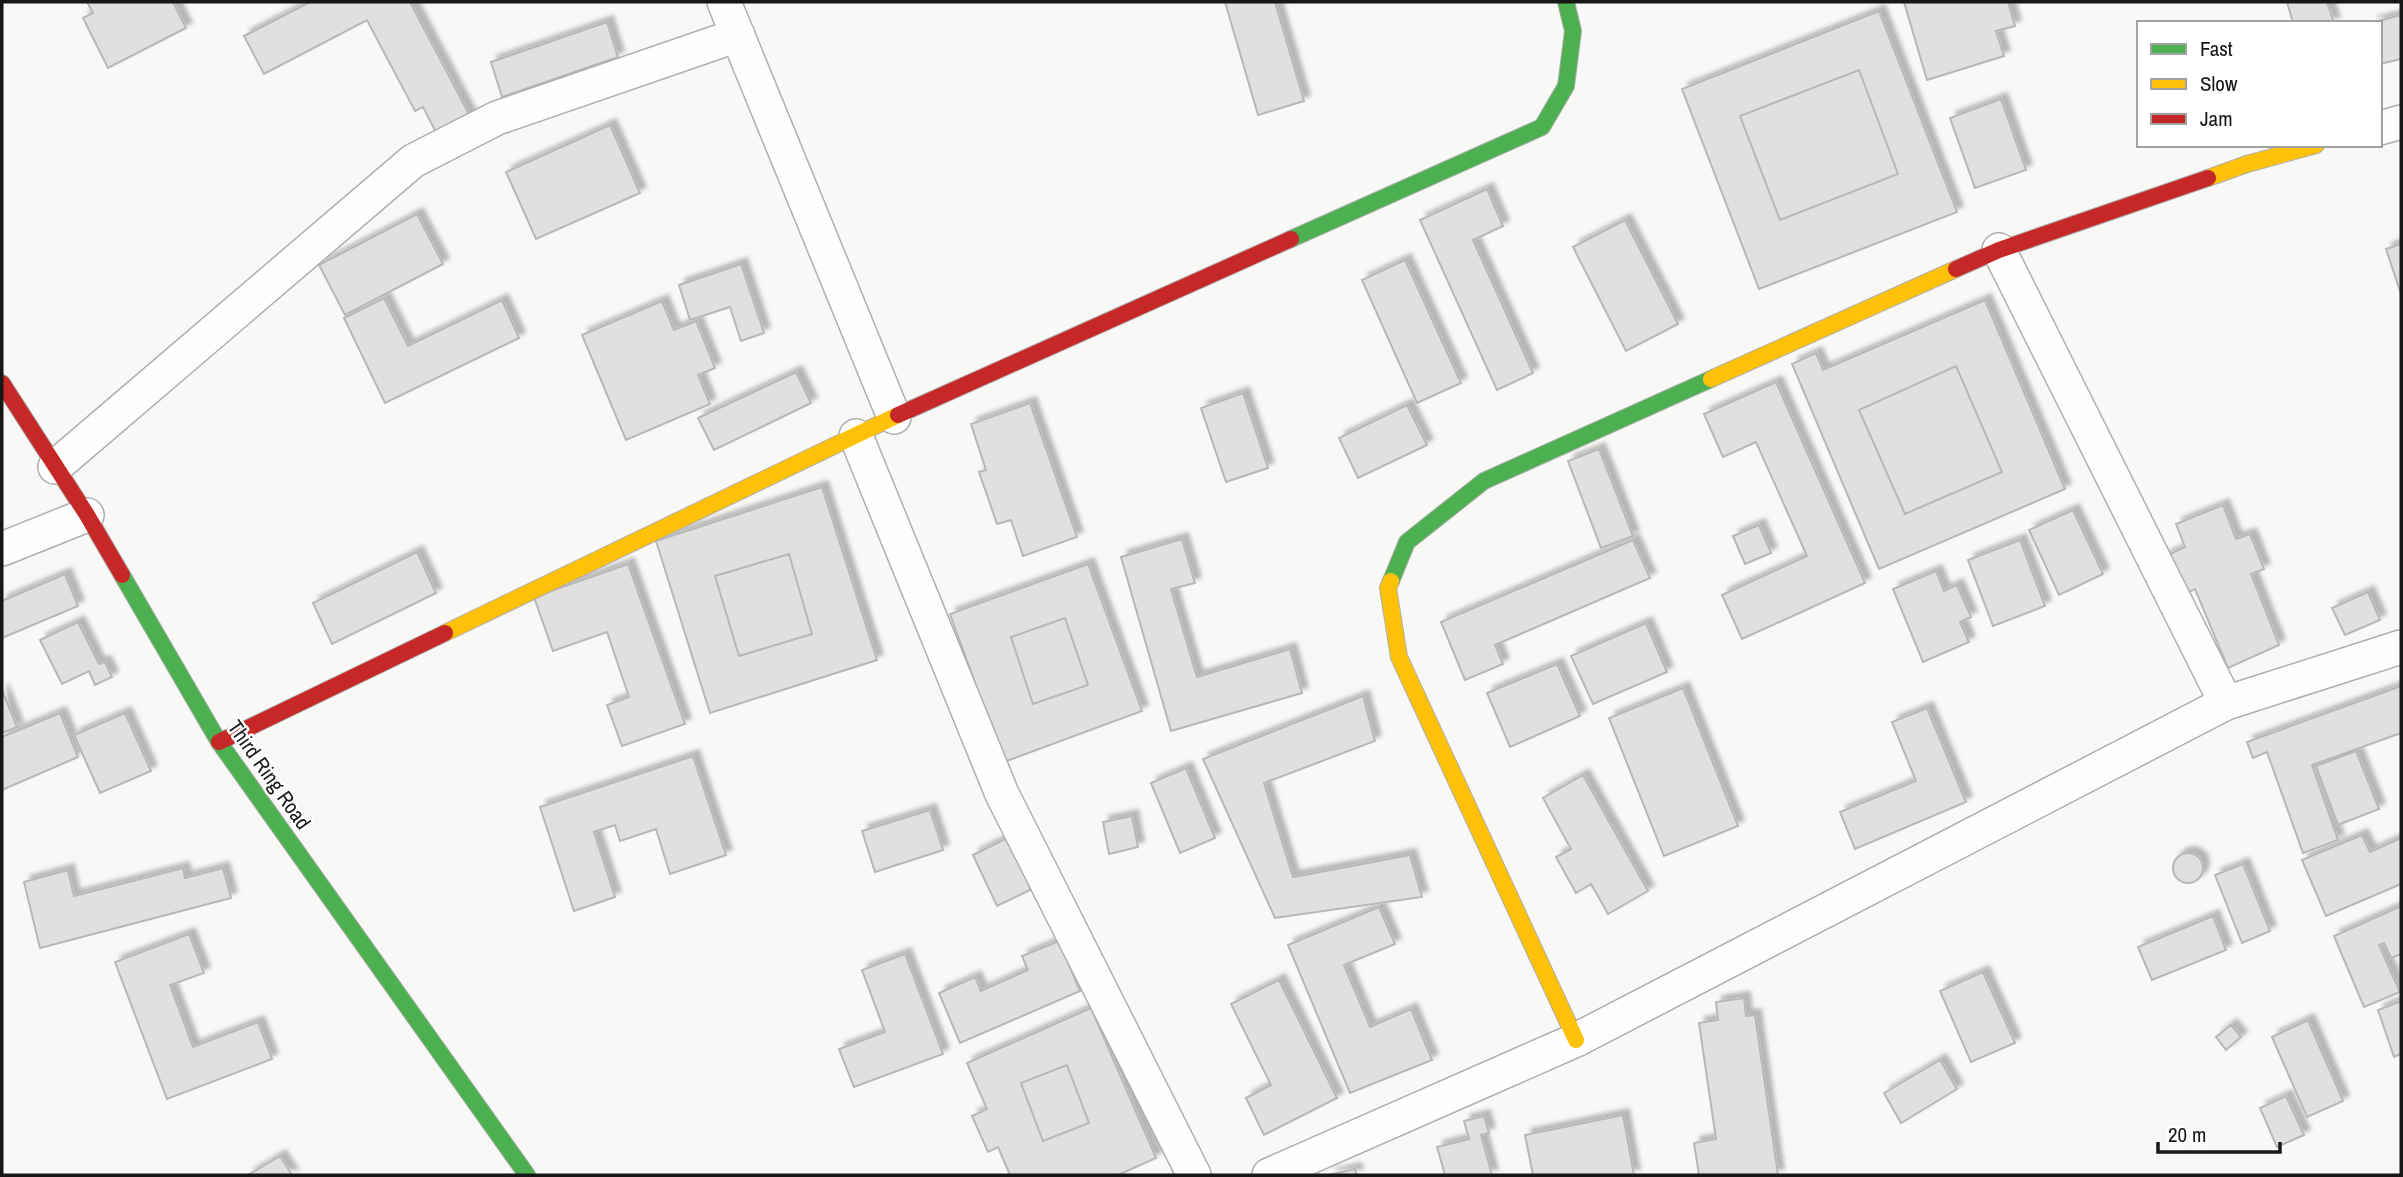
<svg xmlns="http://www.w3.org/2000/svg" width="2403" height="1177" font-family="'Archivo Narrow',sans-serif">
<defs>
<filter id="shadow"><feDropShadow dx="6" dy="-6" stdDeviation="2" flood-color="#0004"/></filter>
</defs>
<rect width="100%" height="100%" fill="#f8f9f7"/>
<path fill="#e0e0df" stroke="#b7b8b6" stroke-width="2" fill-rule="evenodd" filter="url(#shadow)" d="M 87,2 L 173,2 L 186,28 L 108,68 L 83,18 L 93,13 Z
M 310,2 L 410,2 L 471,118 L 438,136 L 423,107 L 415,111 L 367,20 L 264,74 L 244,36 Z
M 1225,2 L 1275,2 L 1304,101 L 1258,115 Z
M 1904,2 L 2008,2 L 2015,26 L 1996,31 L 2004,56 L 1927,80 Z
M 2287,2 L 2327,2 L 2334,23 L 2293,23 Z
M 1879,11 L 1957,212 L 1759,289 L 1682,89 ZM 1859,70 L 1898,174 L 1780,220 L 1740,116 Z
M 2401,15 L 2401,59 L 2380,64 L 2380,23 L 2371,23 Z
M 607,22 L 618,57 L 502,97 L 491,62 Z
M 1859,70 L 1898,174 L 1780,220 L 1740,116 Z
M 2001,99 L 2026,170 L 1975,188 L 1950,118 Z
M 610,125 L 640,193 L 536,239 L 506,172 Z
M 1487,189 L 1503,226 L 1473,240 L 1533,373 L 1497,390 L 1420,220 Z
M 417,214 L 443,264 L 345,315 L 319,265 Z
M 1625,220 L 1678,324 L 1626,351 L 1573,247 Z
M 2401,244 L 2401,294 L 2386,249 Z
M 1405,260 L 1461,383 L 1417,403 L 1362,280 Z
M 741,264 L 764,333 L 741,341 L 730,307 L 690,320 L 679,285 Z
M 384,298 L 408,346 L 502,300 L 519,338 L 385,403 L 344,318 Z
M 1985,300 L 2065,489 L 1879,569 L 1792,364 L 1816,353 L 1823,370 ZM 1956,366 L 2002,472 L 1905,514 L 1859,410 Z
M 662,301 L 674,330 L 696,321 L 715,368 L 698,375 L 710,404 L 626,440 L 582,335 Z
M 1956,366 L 2002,472 L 1905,514 L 1859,410 Z
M 796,372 L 811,403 L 714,450 L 698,418 Z
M 1776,382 L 1865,583 L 1742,639 L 1722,595 L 1807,556 L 1756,442 L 1723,457 L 1704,414 Z
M 1243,393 L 1268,468 L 1226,482 L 1201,408 Z
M 1030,403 L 1077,537 L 1023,556 L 1011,520 L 997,524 L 979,472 L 986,470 L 971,424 Z
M 1407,405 L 1427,445 L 1358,478 L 1339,438 Z
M 1599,449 L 1633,536 L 1601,548 L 1568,461 Z
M 822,487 L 877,660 L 710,713 L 656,541 ZM 789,554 L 812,634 L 739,656 L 715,576 Z
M 2223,505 L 2236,539 L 2250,534 L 2264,569 L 2251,574 L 2279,645 L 2228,668 L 2195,589 L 2180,596 L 2164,557 L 2185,547 L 2176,524 Z
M 2073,510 L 2103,574 L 2059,595 L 2029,530 Z
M 1759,525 L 1771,553 L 1745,564 L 1733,536 Z
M 1182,539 L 1195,583 L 1171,589 L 1197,677 L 1290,649 L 1302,693 L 1171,731 L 1121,557 Z
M 1633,540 L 1650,578 L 1495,645 L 1503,664 L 1465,680 L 1441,622 Z
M 2020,540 L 2045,606 L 1993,626 L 1968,560 Z
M 417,552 L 436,593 L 332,644 L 313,603 Z
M 789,554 L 812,634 L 739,656 L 715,576 Z
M 628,564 L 685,724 L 622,746 L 607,705 L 629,697 L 607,632 L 553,651 L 534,597 Z
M 1088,564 L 1142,711 L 1004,762 L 950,614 ZM 1065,618 L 1088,685 L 1033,704 L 1011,637 Z
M 1936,571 L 1944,591 L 1957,585 L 1971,617 L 1960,622 L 1969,642 L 1923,662 L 1893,589 Z
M 65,574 L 78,606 L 2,638 L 2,601 Z
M 2368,592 L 2380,620 L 2345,635 L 2332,608 Z
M 1065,618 L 1088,685 L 1033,704 L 1011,637 Z
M 78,622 L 99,664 L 105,662 L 112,677 L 95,685 L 89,671 L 62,684 L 40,640 Z
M 1646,623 L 1667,672 L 1593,704 L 1571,656 Z
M 1557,664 L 1580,716 L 1510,747 L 1487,693 Z
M 2401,686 L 2401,733 L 2312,765 L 2338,840 L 2303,853 L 2267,752 L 2253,758 L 2247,742 Z
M 1683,688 L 1738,826 L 1664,856 L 1609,718 Z
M 2,690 L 17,727 L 2,733 Z
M 1363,696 L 1375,741 L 1264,783 L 1293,877 L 1410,855 L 1422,897 L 1275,918 L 1203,759 Z
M 1927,708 L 1966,802 L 1855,849 L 1840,812 L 1916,781 L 1892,722 Z
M 60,713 L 78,757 L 2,790 L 2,737 Z
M 125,713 L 151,771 L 100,793 L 74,735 Z
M 2356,751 L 2379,809 L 2338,825 L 2316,766 Z
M 693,756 L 726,855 L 670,874 L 656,829 L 620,841 L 615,825 L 594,832 L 615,897 L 574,911 L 540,807 Z
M 1186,768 L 1215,838 L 1180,853 L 1151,783 Z
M 1583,775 L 1648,891 L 1608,914 L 1591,884 L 1576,893 L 1556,857 L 1571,849 L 1543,798 Z
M 930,810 L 943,850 L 875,872 L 862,831 Z
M 1132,816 L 1138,847 L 1109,854 L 1103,822 Z
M 1013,835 L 1038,886 L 997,906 L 973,855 Z
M 2362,835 L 2370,852 L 2401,838 L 2401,884 L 2326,916 L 2302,860 Z
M2173 868a15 15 0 1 1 30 0a15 15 0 1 1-30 0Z
M 2243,864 L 2270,931 L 2242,943 L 2215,875 Z
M 183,868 L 185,878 L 223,868 L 231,898 L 40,948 L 24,882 L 68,870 L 74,896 Z
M 2401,906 L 2401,954 L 2391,958 L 2384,943 L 2379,945 L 2400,992 L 2364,1007 L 2334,936 Z
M 1379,907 L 1395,944 L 1344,965 L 1370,1027 L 1411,1009 L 1432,1060 L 1350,1093 L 1288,945 Z
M 2213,916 L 2226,950 L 2152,980 L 2138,947 Z
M 189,934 L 204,973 L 170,985 L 193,1047 L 258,1022 L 272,1059 L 167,1099 L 115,962 Z
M 1059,941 L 1080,991 L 960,1043 L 939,993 L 975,977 L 981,991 L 1028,970 L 1022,956 Z
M 905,954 L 943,1054 L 854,1087 L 839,1049 L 885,1032 L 862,970 Z
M 1983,972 L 2015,1043 L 1971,1062 L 1940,991 Z
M 1279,980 L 1337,1098 L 1264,1135 L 1246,1098 L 1271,1085 L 1231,1004 Z
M 1744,998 L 1746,1016 L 1755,1015 L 1778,1175 L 1699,1175 L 1694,1143 L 1716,1139 L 1699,1023 L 1718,1020 L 1716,1002 Z
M 2401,1001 L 2401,1054 L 2394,1057 L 2378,1010 Z
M 1091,1008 L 1156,1158 L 1118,1175 L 1010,1175 L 998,1147 L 988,1152 L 972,1116 L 987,1109 L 967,1063 ZM 1067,1065 L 1089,1123 L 1043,1141 L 1021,1083 Z
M 2308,1020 L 2343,1101 L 2307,1117 L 2272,1037 Z
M 2231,1025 L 2241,1037 L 2226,1050 L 2216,1037 Z
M 1940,1060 L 1957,1089 L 1901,1123 L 1884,1093 Z
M 1067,1065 L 1089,1123 L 1043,1141 L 1021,1083 Z
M 2286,1096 L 2304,1135 L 2277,1147 L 2260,1108 Z
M 1623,1115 L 1634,1175 L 1533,1175 L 1525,1135 Z
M 1484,1116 L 1489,1133 L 1481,1135 L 1492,1175 L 1445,1175 L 1437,1147 L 1469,1139 L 1464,1121 Z
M 280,1156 L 292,1175 L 248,1175 Z
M 1355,1169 L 1357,1175 L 1329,1175 Z"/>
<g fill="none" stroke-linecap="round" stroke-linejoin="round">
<defs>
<path id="street" d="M 724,2 L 894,417
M 2380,128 L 2401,122
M 1999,250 L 2226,703
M 856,436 L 1002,794 L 1194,1175
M 55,467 L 413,161 L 497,118 L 738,35
M 2,549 L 87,515
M 1269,1175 L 1576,1040 L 2226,703 L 2401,647"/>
<path id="fast" d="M 1291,239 L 1542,127 L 1566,86 L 1573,31 L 1566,2
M 122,575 L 219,742 L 527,1175
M 1391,581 L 1407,542 L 1484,481 L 1711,379"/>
<path id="slow" d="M 2208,178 L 2247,164 L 2316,145
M 1711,379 L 1956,269
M 1391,581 L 1388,588 L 1399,657 L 1576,1040
M 445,633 L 898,415"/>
<path id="jam" d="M 1956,269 L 1999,250 L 2208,178
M 2,383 L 87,515 L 122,575
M 898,415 L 1291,239
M 219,742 L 445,633"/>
</defs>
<use href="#street" stroke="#aeafad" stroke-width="36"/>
<use href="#fast" stroke="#aeafad" stroke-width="18"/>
<use href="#slow" stroke="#aeafad" stroke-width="18"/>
<use href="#jam" stroke="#aeafad" stroke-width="18"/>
<use href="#street" stroke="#fefefe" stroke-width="33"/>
<use href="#fast" stroke="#4caf50" stroke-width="16"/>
<use href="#slow" stroke="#ffc107" stroke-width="16"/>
<use href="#jam" stroke="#c62828" stroke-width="16"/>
</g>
<g text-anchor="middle" stroke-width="5" stroke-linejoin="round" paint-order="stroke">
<g font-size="21" fill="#171716" stroke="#fff">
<text transform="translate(269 775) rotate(55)" y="7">Third Ring Road</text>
</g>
</g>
<rect width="2403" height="1177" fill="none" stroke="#171716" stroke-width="7"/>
<rect x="2137" y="21" width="245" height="126" fill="#ffffff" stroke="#a2a2a2" stroke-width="2"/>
<rect x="2151" y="44" width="35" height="10" fill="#4caf50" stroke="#a2a2a2" stroke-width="2"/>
<text x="2200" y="56" font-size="21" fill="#171716">Fast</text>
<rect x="2151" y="79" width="35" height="10" fill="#ffc107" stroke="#a2a2a2" stroke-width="2"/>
<text x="2200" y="91" font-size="21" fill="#171716">Slow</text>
<rect x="2151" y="114" width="35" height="10" fill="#c62828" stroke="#a2a2a2" stroke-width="2"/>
<text x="2200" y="126" font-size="21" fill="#171716">Jam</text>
<path d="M2158 1142v10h122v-10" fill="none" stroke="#171716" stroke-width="3.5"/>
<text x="2168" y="1142" font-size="21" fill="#171716" stroke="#ffffff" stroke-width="5" paint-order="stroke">20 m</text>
</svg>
